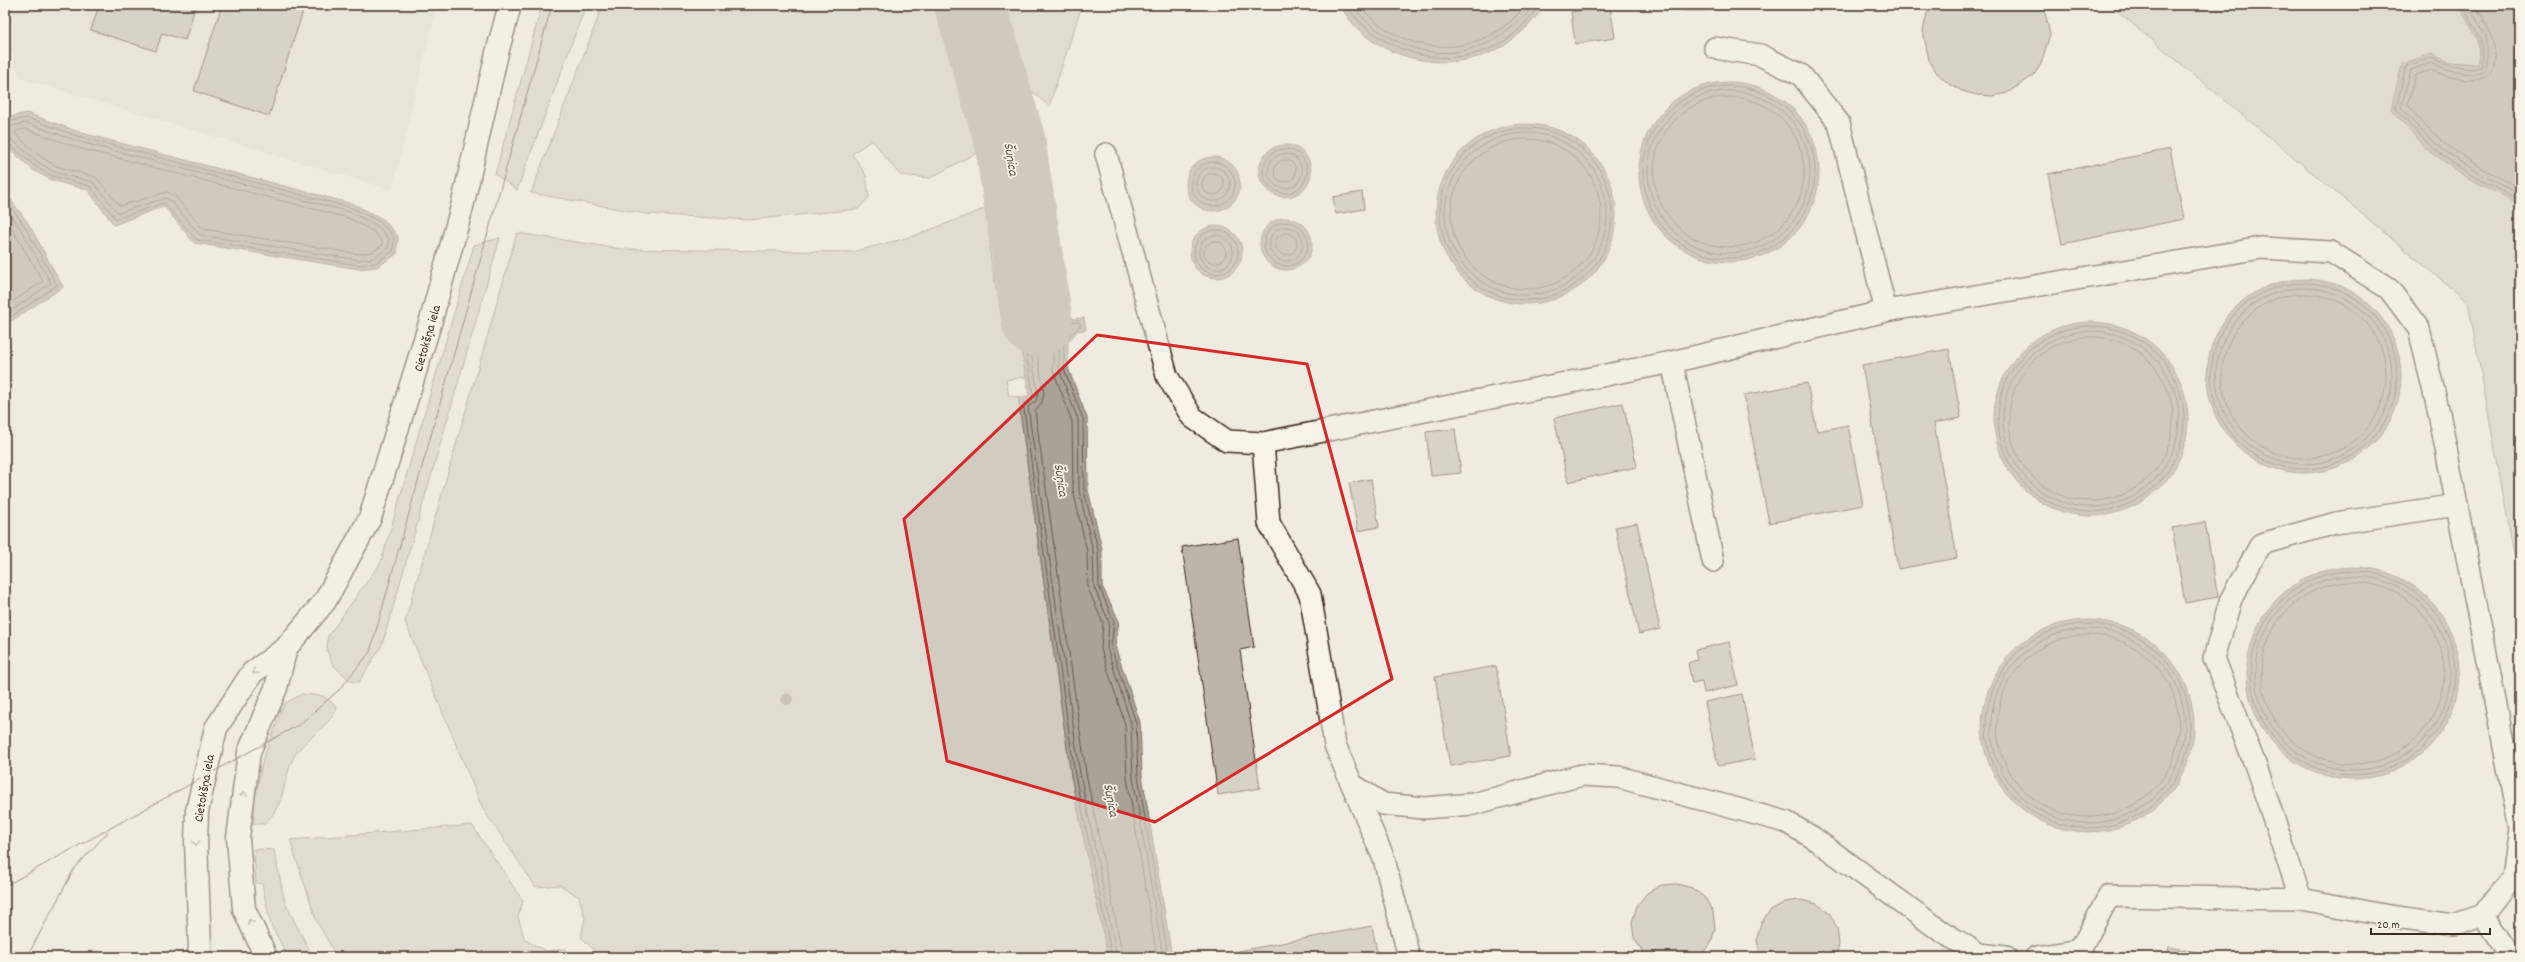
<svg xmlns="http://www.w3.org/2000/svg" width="2525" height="962" font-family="Dekko,sans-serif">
<rect width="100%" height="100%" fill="#efebe0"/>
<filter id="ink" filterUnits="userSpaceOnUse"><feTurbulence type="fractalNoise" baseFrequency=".025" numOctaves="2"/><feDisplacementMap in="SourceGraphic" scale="8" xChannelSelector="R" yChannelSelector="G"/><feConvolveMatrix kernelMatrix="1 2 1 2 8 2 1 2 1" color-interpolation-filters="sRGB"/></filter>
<g filter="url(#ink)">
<path fill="#e0dbd0" d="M 5,5 L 437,5 L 392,190 L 20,78 L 5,33 Z"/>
<path fill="#d1cbc0" stroke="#867a6f" d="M 542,5 L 586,5 L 517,190 L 495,174 Z
M 603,5 L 941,5 L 987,147 L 930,178 L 900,175 L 872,140 L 852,154 L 866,175 L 869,197 L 858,209 L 748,220 L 647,214 L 531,193 Z
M 1002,5 L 1082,5 L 1049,106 L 1026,86 Z
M 2110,5 L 2520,5 L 2520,587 L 2468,302 Z
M 984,209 L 988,216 L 1010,212 L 1013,225 L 989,248 L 996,290 L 1011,294 L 1026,377 L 1006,380 L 1009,396 L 1018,397 L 1071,776 L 1108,957 L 601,957 L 581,937 L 585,918 L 579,897 L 560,885 L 536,887 L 483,809 L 405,622 L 517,233 L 622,249 L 852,252 L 914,236 Z
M 500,238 L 382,645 L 359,682 L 352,682 L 333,665 L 327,651 L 328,636 L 381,562 L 474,245 Z
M 302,694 L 323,696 L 337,707 C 334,722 305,739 295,755 C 282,778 287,804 264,824 L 253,824 L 255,800 L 263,759 L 284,704 Z
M 472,825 L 523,901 L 518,917 L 525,940 L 546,951 L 566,949 L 575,957 L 337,957 L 317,922 L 290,840 Z
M 254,849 L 274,850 L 285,903 L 313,957 L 288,957 L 271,925 L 262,884 L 256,883 Z"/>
<path fill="#aaa296" stroke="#7e7266" d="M 941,5 L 1002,5 L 1026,86 L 1015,121 L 999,124 L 970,93 Z
M 1340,5 L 1545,5 C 1535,19 1524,32 1509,42 C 1458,79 1370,63 1340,5 Z
M 1660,5 L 1740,5 C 1713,11 1686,15 1660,5 Z
M 2458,5 L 2520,5 L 2520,204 L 2469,179 L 2424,147 L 2391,109 L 2402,64 L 2431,54 L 2450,62 L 2479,64 L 2478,39 Z
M1639 172a90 90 0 1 1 180 0a90 90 0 1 1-180 0Z
M 27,113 L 82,133 L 353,204 L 383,219 L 398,236 L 397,254 L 377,267 L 359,269 L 194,243 L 164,206 L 114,225 L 88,190 L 51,180 L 33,170 L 5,145 L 5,118 Z
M1436 214a90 90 0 1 1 180 0a90 90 0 1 1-180 0Z
M1259 171a26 26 0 1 1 52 0a26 26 0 1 1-52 0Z
M1186 184a27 27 0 1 1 54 0a27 27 0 1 1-54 0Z
M 5,192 L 28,223 L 63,287 L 5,325 Z
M1260 244a26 26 0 1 1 52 0a26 26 0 1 1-52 0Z
M 1032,221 L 1044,229 L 1065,310 L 1074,319 L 1084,318 L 1086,330 L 1077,331 L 1068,342 L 1068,368 L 1087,418 L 1088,490 L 1102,549 L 1102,586 L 1119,621 L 1115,646 L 1140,722 L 1142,775 L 1172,957 L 1108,957 L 1071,776 L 1018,397 L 1029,396 L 1002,236 L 1013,225 Z
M1190 252a26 26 0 1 1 52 0a26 26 0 1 1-52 0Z
M2207 376a97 97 0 1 1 194 0a97 97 0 1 1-194 0Z
M1994 419a97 97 0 1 1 194 0a97 97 0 1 1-194 0Z
M2247 673a106 106 0 1 1 212 0a106 106 0 1 1-212 0Z
M1982 726a106 106 0 1 1 212 0a106 106 0 1 1-212 0Z"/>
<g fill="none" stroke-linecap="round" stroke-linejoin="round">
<path stroke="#675a4e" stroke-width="1" d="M 945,5 L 973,91 L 1001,120 L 1012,117 L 1022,85 L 999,5
M 950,5 L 977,89 L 1003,114 L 1008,112 L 1017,85 L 994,5
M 956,5 L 983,85 L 1003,106 L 1010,85 L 988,5
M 1345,5 C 1382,55 1451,75 1506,40 C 1520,31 1530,18 1540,5
M 1351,5 C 1403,67 1483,70 1534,5
M 1359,5 C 1404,59 1482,62 1526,5
M 1677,5 L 1688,7 L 1722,5
M 2462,5 L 2481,38 L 2482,66 C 2471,74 2442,62 2431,58 L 2406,66 L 2396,108 C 2433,156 2467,174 2520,200
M 2468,5 L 2486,36 L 2486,69 C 2475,81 2443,68 2431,63 L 2411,70 L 2401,107 C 2432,149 2474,172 2520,194
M 2475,5 C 2486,23 2503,51 2491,72 C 2478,88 2446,76 2431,70 L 2416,75 L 2408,105 C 2437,144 2477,167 2520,188
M1643 172a86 86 0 1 1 172 0a86 86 0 1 1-172 0Z
M1648 172a81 81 0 1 1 162 0a81 81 0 1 1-162 0Z
M1654 172a75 75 0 1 1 150 0a75 75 0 1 1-150 0Z
M 5,122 L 27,118 L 81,137 L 352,208 L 380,222 L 394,237 L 393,251 L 376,263 L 359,265 L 197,240 L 164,203 L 116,219 L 90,186 L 52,176 L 35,166 L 9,144 L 5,143
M 5,127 L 27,123 L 80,142 L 350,212 L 377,226 L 389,239 L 388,248 L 374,258 L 359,260 L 200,235 L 171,201 L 166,198 L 118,213 L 93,182 L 54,172 L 38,162 L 11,139 L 5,138
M1440 214a86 86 0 1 1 172 0a86 86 0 1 1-172 0Z
M 26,129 L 79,148 L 348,218 L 373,231 L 382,241 L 383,245 L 372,252 L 359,254 L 203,229 L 176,197 L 167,192 L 120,206 L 96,177 L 56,166 L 41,157 L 15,134 L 16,131 Z
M1445 214a81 81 0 1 1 162 0a81 81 0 1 1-162 0Z
M1451 214a75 75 0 1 1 150 0a75 75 0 1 1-150 0Z
M1263 171a22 22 0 1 1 44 0a22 22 0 1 1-44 0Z
M1268 171a17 17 0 1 1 34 0a17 17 0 1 1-34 0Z
M1274 171a11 11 0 1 1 22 0a11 11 0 1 1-22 0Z
M1191 184a22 22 0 1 1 44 0a22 22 0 1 1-44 0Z
M1196 184a17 17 0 1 1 34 0a17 17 0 1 1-34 0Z
M1202 184a11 11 0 1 1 22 0a11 11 0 1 1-22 0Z
M 5,199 L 24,225 L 57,285 L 5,321
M 5,207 L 20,228 L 51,283 L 5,315
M 5,217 L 43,281 L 5,307
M1264 244a22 22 0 1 1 44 0a22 22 0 1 1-44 0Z
M1269 244a17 17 0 1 1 34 0a17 17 0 1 1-34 0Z
M1194 252a22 22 0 1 1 44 0a22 22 0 1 1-44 0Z
M1275 244a11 11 0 1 1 22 0a11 11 0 1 1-22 0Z
M1199 252a17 17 0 1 1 34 0a17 17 0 1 1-34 0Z
M1204 252a11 11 0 1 1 22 0a11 11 0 1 1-22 0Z
M2211 376a93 93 0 1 1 186 0a93 93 0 1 1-186 0Z
M2216 376a88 88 0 1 1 176 0a88 88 0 1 1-176 0Z
M2222 376a82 82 0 1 1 164 0a82 82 0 1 1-164 0Z
M1998 419a93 93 0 1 1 186 0a93 93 0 1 1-186 0Z
M2003 419a88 88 0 1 1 176 0a88 88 0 1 1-176 0Z
M2009 419a82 82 0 1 1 164 0a82 82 0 1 1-164 0Z
M2251 673a102 102 0 1 1 204 0a102 102 0 1 1-204 0Z
M2256 673a97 97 0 1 1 194 0a97 97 0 1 1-194 0Z
M2262 673a91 91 0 1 1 182 0a91 91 0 1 1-182 0Z
M1986 726a102 102 0 1 1 204 0a102 102 0 1 1-204 0Z
M1991 726a97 97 0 1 1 194 0a97 97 0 1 1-194 0Z
M1997 726a91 91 0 1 1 182 0a91 91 0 1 1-182 0Z
M 1112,957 L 1075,775 L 1023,403 L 1031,399 L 1033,394 L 1007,238 L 1015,229 L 1030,225 L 1040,232 L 1061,312 L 1072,322 L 1079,322 L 1081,325 L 1064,341 L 1064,369 L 1083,419 L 1084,490 L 1098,550 L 1099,586 L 1114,622 L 1111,647 L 1136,723 L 1138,776 L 1168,957
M 1117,957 L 1080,774 L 1028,407 L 1036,401 L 1038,394 L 1012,240 L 1017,234 L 1029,231 L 1036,235 L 1056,313 L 1069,327 L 1059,340 L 1059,369 L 1078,420 L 1079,490 L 1093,551 L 1094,587 L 1109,622 L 1107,648 L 1131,723 L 1133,777 L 1163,957
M 1123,957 L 1086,773 L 1035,411 L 1042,402 L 1044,393 L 1018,242 L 1028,237 L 1031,239 L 1051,315 L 1060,327 L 1053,340 L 1053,370 L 1072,421 L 1073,490 L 1087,551 L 1088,588 L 1103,623 L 1101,649 L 1125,724 L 1127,778 L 1157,957"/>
<path stroke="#aaa296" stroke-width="71" d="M 970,5 L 1010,142 L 1037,321"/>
</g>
<path fill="#bdb5aa" stroke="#3b2a1e" d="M 99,5 L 196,5 L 185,40 L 162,33 L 156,51 L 91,30 Z
M 222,5 L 305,5 L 269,116 L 194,91 Z
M 1929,5 L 2043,5 L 2050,34 L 2041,64 L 2033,76 L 2007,93 L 1992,96 L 1977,95 L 1962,91 L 1949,84 L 1937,73 L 1929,60 L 1923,31 Z
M 1610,6 L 1615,38 L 1575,44 L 1571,12 Z
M 2170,149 L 2184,219 L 2062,244 L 2048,174 Z
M 1362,192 L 1364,209 L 1336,214 L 1333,197 Z
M 1949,349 L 1961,418 L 1934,423 L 1957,558 L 1898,569 L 1862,365 Z
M 1807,383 L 1817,431 L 1848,425 L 1863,505 L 1769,523 L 1744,395 Z
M 1623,403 L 1637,467 L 1568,482 L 1554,418 Z
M 1455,429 L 1461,473 L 1431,476 L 1426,432 Z
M 1371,479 L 1379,527 L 1358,531 L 1349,483 Z
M 2205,522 L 2218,597 L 2185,603 L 2172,528 Z
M 1637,523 L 1660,629 L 1639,634 L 1615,527 Z
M 1238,538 L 1254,647 L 1240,650 L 1260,788 L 1218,795 L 1182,547 Z
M 1729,642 L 1738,685 L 1704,693 L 1702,681 L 1692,683 L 1688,663 L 1697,660 L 1695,650 Z
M 1496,666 L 1511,756 L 1450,766 L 1435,677 Z
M 1742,694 L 1755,759 L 1718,766 L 1705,702 Z
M 1677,884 L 1692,888 L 1705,898 L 1713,912 L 1715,928 L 1711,943 L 1699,957 L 1649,957 L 1643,952 L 1634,938 L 1632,922 L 1637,906 L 1647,893 L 1661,885 Z
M 1801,900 L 1817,904 L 1830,914 L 1837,928 L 1839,944 L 1836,957 L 1760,957 L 1757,938 L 1761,923 L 1771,910 L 1785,902 Z
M 1372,926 L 1378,957 L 1229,957 L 1228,953 Z
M 2169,947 L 2224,957 L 2167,957 Z"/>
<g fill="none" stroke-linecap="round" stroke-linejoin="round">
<defs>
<path id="service" d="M 1715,48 L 1760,55 L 1801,75 L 1839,123 L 1886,311
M 1106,154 L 1167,376 L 1192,417 L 1227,441 L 1263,443 L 1269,523 L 1310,594 L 1335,745 L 1384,859 L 1409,957
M 1672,362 L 1713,561
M 1263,443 L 1672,362 L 1886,311 L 2261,248 L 2331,252 L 2389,289 L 2419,329 L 2439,413 L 2520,829
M 1353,785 L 1383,804 L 1424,808 L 1473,804 L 1582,775 L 1618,777 L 1786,822 L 1812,837 L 1941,931 L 1979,954 L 2006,957
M 2301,899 L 2256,767 L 2214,658 L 2231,599 L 2261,544 L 2336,523 L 2457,505
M 2483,915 L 2511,957
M 2036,957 L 2080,950
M 2081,957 L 2080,950 L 2109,896 L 2301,899 L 2389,916 L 2454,925 L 2483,915 L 2513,876 L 2520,830"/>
<path id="tertiary" d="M 198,957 L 200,948 L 196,842 L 197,811 L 216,728 L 252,673 L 286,648 L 325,601 L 370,518 L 431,320 L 462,207 L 497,53 L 510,5
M 266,957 L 244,909 L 238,838 L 249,752 L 276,688 L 286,648"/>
</defs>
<use href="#service" stroke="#3b2a1e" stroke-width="24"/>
<use href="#tertiary" stroke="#3b2a1e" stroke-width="25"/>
<use href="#service" stroke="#f7f3e8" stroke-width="21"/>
<use href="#tertiary" stroke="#f7f3e8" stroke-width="22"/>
<path stroke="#3b2a1e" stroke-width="1" d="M 5,886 L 300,724 L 339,690 L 370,652 L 552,5
M 27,957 L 74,869 L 108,832"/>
</g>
<circle fill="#a0978b" cx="787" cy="699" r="6"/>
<defs><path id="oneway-chevron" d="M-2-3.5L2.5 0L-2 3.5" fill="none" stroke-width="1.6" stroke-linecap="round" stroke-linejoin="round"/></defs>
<g stroke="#998e83">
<use href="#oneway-chevron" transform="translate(255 672) rotate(138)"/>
<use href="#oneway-chevron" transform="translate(244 794) rotate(-82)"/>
<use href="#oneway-chevron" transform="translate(196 843) rotate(90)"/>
<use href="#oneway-chevron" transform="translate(250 922) rotate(-115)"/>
</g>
</g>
<path d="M0 0H2525V962H0ZM 1097,335 L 1307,364 L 1392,679 L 1155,822 L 947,761 L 904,519 Z" fill="#efebe0" fill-opacity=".55" fill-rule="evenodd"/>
<path fill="none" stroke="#d62828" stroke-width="3" stroke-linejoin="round" d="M 1097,335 L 1307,364 L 1392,679 L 1155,822 L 947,761 L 904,519 Z"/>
<g text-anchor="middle" stroke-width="3.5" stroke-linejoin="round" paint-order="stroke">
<g font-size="13" fill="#3b2a1e" stroke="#f7f3e8">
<text transform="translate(426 338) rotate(-74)" y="5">Cietokšņa iela</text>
<text transform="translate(203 788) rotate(-80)" y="5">Cietokšņa iela</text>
</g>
<g font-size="14" font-style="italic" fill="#625448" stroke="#f7f3e8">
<text transform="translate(1012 159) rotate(80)" y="5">Šuņica</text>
<text transform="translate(1062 480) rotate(81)" y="5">Šuņica</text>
<text transform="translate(1112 800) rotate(79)" y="5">Šuņica</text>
</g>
</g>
<rect width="2525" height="962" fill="none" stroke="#f7f3e8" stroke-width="20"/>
<rect x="10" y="10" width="2505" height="942" fill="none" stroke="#3b2a1e" stroke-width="1.5" filter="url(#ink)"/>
<path d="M2371 928v6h119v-6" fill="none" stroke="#3b2a1e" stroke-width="2"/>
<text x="2377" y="928" font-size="12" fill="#3b2a1e" stroke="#f7f3e8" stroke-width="3" paint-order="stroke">20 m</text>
</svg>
